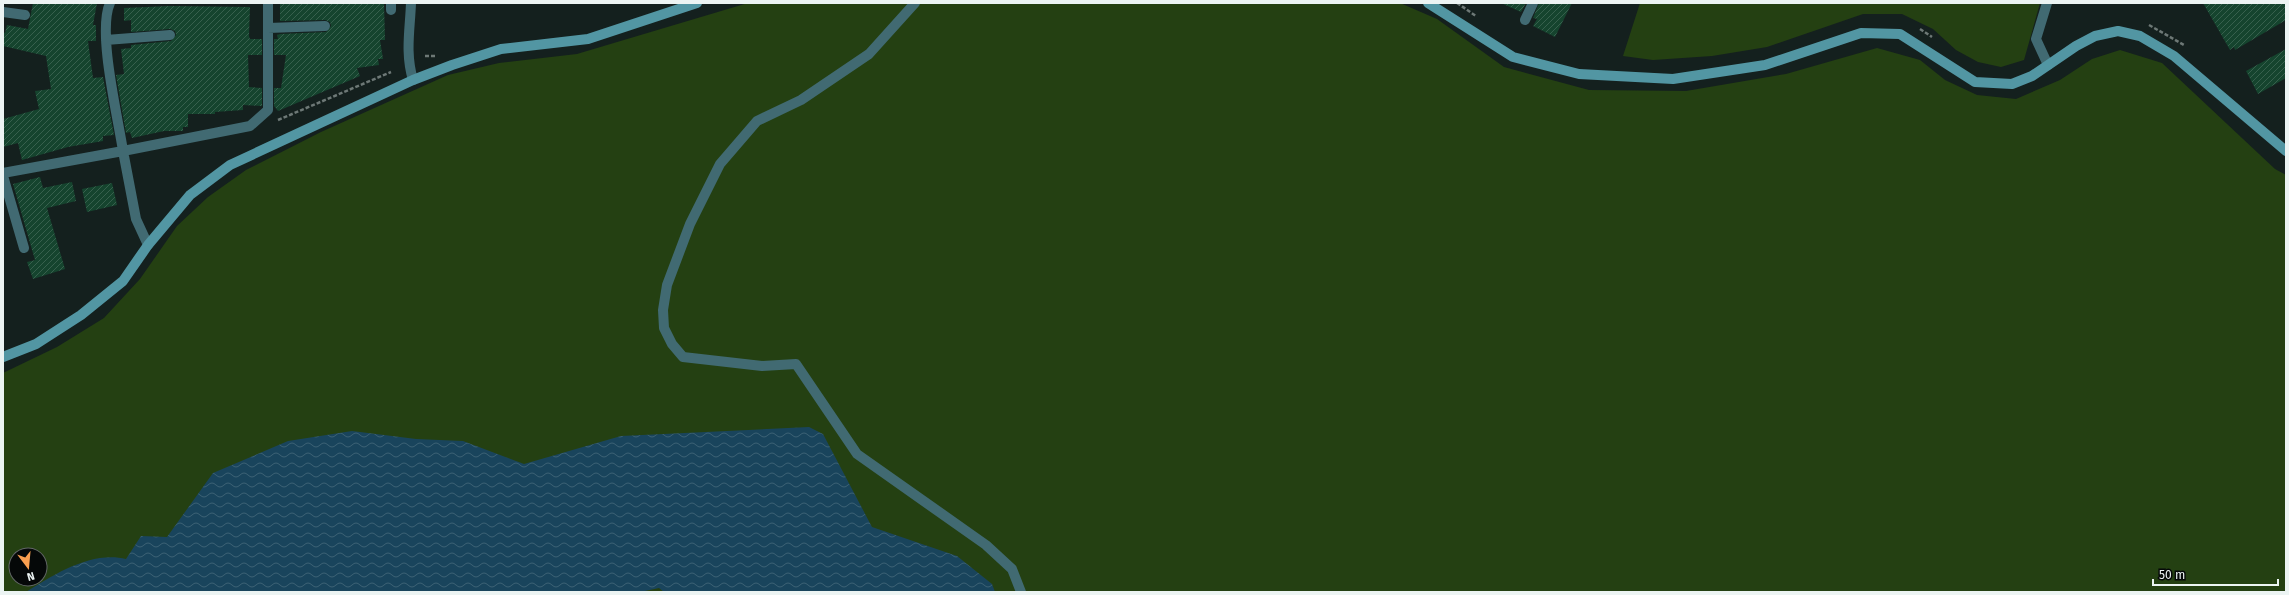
<svg xmlns="http://www.w3.org/2000/svg" width="2289" height="595" font-family="'Fira Sans',sans-serif">
<defs>
<pattern id="water-waves" width="16" height="10" patternUnits="userSpaceOnUse"><rect width="16" height="10" fill="#19445c"/><path d="M0 5q4-4 8 0t8 0" fill="none" stroke="#3b6074"/></pattern>
<pattern id="building-hatch" width="6" height="6" patternUnits="userSpaceOnUse"><rect width="6" height="6" fill="#15442e"/><path d="M-1 1l2-2M0 6l6-6M5 7l2-2" fill="none" stroke="#37604d"/></pattern>
</defs>
<rect width="100%" height="100%" fill="#14201e"/>
<path fill="#244012" fill-rule="evenodd" d="M 748,3 L 1400,3 L 1437,19 L 1504,67 L 1589,90 L 1686,91 L 1786,74 L 1877,48 L 1920,60 L 1945,80 L 1977,95 L 2016,99 L 2060,80 L 2092,59 L 2120,50 L 2162,63 L 2275,169 L 2286,175 L 2286,592 L 3,592 L 3,373 L 57,347 L 104,318 L 140,279 L 177,226 L 208,197 L 246,170 L 321,132 L 448,75 L 499,63 L 577,54 ZM 16,555 L 40,555 L 40,579 L 16,579 Z
M 1640,3 L 2040,3 L 2024,60 L 2001,67 L 1978,62 L 1956,50 L 1933,29 L 1902,14 L 1863,14 L 1767,47 L 1712,56 L 1653,60 L 1623,56 Z"/>
<path fill="url(#water-waves)" d="M 809,427 L 823,434 L 872,527 L 957,556 L 992,584 L 995,592 L 664,592 L 659,588 L 640,592 L 26,592 C 55,574 91,551 126,559 L 141,536 L 167,537 L 213,473 L 288,441 L 352,431 L 416,439 L 463,441 L 524,464 L 621,436 Z"/>
<path fill="url(#building-hatch)" d="M 33,3 L 97,3 L 93,25 L 96,25 L 96,41 L 88,41 L 93,78 L 103,77 L 114,135 L 103,136 L 103,141 L 68,147 L 22,160 L 18,143 L 3,147 L 3,119 L 39,109 L 35,91 L 51,89 L 46,56 L 3,46 L 3,32 L 5,33 L 7,25 L 28,29 Z
M 280,3 L 384,3 L 385,40 L 380,40 L 383,59 L 378,59 L 379,65 L 357,68 L 360,76 L 278,111 L 274,106 L 274,88 L 281,88 L 286,55 L 274,55 L 274,39 L 278,39 L 277,35 L 280,34 L 326,32 L 331,26 L 330,22 L 325,20 L 280,21 Z
M 1501,3 L 1526,3 L 1521,12 Z
M 1539,3 L 1572,3 L 1555,37 L 1533,26 L 1537,19 L 1533,18 Z
M 2203,3 L 2286,3 L 2286,20 L 2235,50 L 2234,47 L 2230,50 Z
M 169,6 L 250,7 L 249,36 L 250,39 L 262,39 L 262,55 L 248,55 L 249,87 L 262,88 L 262,106 L 243,105 L 243,110 L 215,112 L 215,114 L 188,114 L 188,127 L 183,127 L 183,131 L 164,131 L 132,138 L 130,132 L 126,133 L 116,75 L 124,74 L 121,49 L 131,48 L 131,45 L 171,41 L 176,35 L 175,31 L 170,29 L 131,32 L 131,20 L 124,21 L 124,8 Z
M 2286,49 L 2286,78 L 2258,94 L 2246,71 Z
M 40,177 L 43,188 L 72,182 L 76,201 L 47,208 L 65,269 L 33,279 L 27,262 L 35,260 L 13,184 Z
M 112,183 L 117,205 L 87,212 L 82,189 Z"/>
<g fill="none" stroke-linecap="round" stroke-linejoin="round">
<path stroke="#6d7876" stroke-width="2.5" stroke-dasharray="4 2" stroke-linecap="butt" d="M 1457,3 L 1476,16
M 2149,25 L 2184,45
M 1920,29 L 1932,37
M 425,56 L 435,56
M 278,120 L 391,72"/>
<path stroke="#416a72" stroke-width="10" d="M 915,3 L 869,54 L 801,100 L 757,121 L 720,164 L 690,224 L 667,285 L 663,310 L 664,328 L 672,344 L 683,357 L 762,366 L 796,364 L 857,454 L 986,545 L 1012,569 L 1021,592
M 3,12 L 25,15"/>
<path stroke="#416a72" stroke-width="10" d="M 110,3 C 97,32 118,117 123,151 L 250,126 L 268,110 L 268,3
M 391,3 L 391,10
M 411,3 C 410,30 405,53 413,80
M 2047,3 L 2036,39 L 2048,65
M 1525,20 L 1533,3
M 268,28 L 325,26
M 106,40 L 170,35
M 3,173 L 123,151 L 136,219 L 148,245
M 3,176 L 24,248"/>
<path stroke="#5296a3" stroke-width="10" d="M 1428,3 L 1513,57 L 1579,74 L 1673,79 L 1765,65 L 1861,33 L 1900,34 L 1975,82 L 2012,84 L 2032,76 L 2076,46 L 2095,36 L 2118,31 L 2140,36 L 2174,56 L 2286,151
M 3,357 L 36,344 L 81,315 L 123,281 L 148,245 L 190,195 L 230,165 L 413,80 L 452,65 L 501,49 L 588,39 L 697,3"/>
</g>
<rect width="2289" height="595" fill="none" stroke="#ecf4f3" stroke-width="8"/>
<g transform="translate(28 567) rotate(164)"><circle r="19" fill="#050808" stroke="#616666"/>
<path d="M0-3L7 15L0 10L-7 15Z" fill="#fa9f4f"/>
<text y="-6" font-size="11" font-weight="bold" text-anchor="middle" fill="#ecf4f3">N</text>
</g>
<path d="M2153 579v6h125v-6" fill="none" stroke="#ecf4f3" stroke-width="2"/>
<text x="2159" y="579" font-size="12" fill="#ecf4f3" stroke="#050808" stroke-width="3" paint-order="stroke">50 m</text>
</svg>
